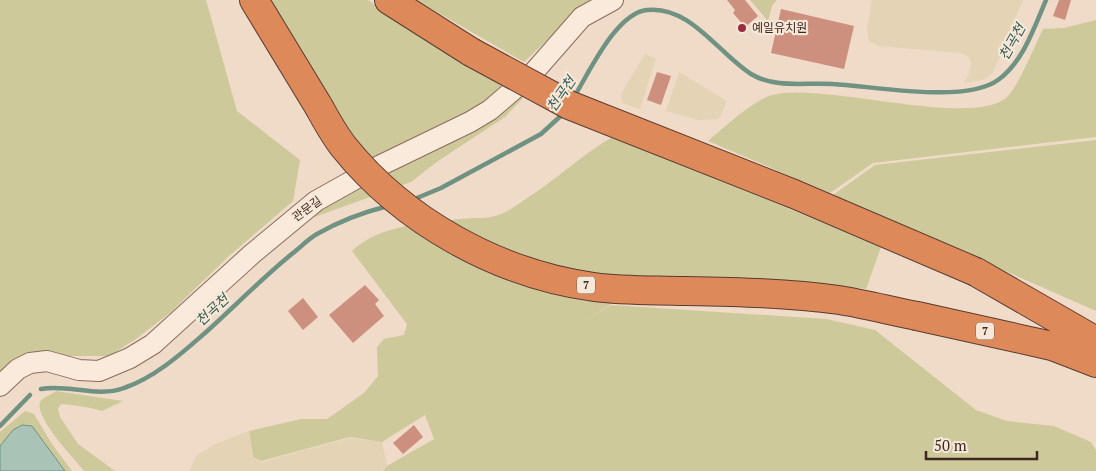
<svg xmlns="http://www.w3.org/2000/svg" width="1096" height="471" font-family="'PT Serif','Noto Sans KR',serif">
<rect width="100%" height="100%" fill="#efdbc8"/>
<path fill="#e5d3b5" d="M 872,0 L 1023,0 L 994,71 L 986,79 L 964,83 L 969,74 L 971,64 L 969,57 L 961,53 L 879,46 L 869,41 L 867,30 Z
M 645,54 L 656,59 L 640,109 L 622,103 L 621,94 Z
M 679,72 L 727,101 L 719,119 L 698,120 L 666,111 Z
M 249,431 L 252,457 L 261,462 L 350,438 L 382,442 L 387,465 L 383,471 L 189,471 L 197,455 L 215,444 Z"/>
<path fill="#cec99b" d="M 0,0 L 206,0 L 237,111 L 300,160 L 293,201 L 229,256 L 171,312 L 136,339 L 109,356 L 31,356 L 0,375 Z
M 268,0 L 368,0 L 416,33 L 501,85 L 494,99 L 373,162 L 327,104 Z
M 416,0 L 593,0 L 583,6 L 524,62 Z
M 750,0 L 777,0 L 772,6 L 768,21 Z
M 1096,20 L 1096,137 L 873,163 L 830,193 L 708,141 C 723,128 754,100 772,95 C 823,81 975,130 1008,96 C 1019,85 1035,45 1043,29 L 1064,28 Z
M 524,91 L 522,99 L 505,117 L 438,161 L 411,182 L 312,218 L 312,214 Z
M 614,136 L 881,247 L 866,289 L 788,280 L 653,278 L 584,321 L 611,305 L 826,319 L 875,330 L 976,410 L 1007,421 L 1054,426 L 1091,442 L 1096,450 L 1096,471 L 383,471 L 387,466 L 434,439 L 425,415 L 382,442 L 350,437 L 261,461 L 253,457 L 249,431 L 301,419 L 327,419 L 364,393 L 378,376 L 377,347 L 384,339 L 404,335 L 407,324 L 352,251 C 379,225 425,223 460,219 C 475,217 487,220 501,214 C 509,211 517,205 524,200 C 555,181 582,154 614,136 Z
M 1096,140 L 1096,311 L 833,195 L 875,165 Z
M 56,391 L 123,401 L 102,411 C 88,407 75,405 61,404 L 58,409 L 60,417 L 78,444 L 115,471 L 84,471 C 74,458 35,419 40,402 C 42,398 52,394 56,391 Z
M 25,411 L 34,414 L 52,444 L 72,471 L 0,471 L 0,432 Z"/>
<path fill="#a9c3b6" stroke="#6f9282" d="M 22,425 L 32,426 L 65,471 L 0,471 L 0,446 L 13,430 Z"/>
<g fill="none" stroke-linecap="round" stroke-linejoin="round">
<path stroke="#6f9282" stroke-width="4.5" d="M 574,97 C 589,73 616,13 647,10 C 690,5 719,54 751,74 C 776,89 806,82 833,84 C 873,86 965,104 998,80 C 1023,62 1034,28 1046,0
M 412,200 L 441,188 L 541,134 L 565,112
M 41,389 C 69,384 97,398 124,388 C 154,378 181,354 205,333 C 235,306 262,278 293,253 C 301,247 308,239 317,234 C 338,222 364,212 388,206
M 0,426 L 30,395"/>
</g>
<path fill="#cd8f7e" d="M 727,0 L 745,0 L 758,16 L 745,27 L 733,13 L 735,10 Z
M 1059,0 L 1071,0 L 1065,20 L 1053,16 Z
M 781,9 L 854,26 L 844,69 L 771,53 Z
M 657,72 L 671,76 L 661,105 L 647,100 Z
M 365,285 L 379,300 L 375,304 L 384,316 L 353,343 L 329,315 Z
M 303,298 L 318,317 L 303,330 L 288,311 Z
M 414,425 L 423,437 L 403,454 L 393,443 Z"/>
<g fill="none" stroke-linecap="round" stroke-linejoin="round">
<defs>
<path id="minor" d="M 0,386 L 18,369 L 30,363 L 47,361 L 79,370 L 99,371 L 130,358 L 153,344 L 252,254 L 316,201 L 375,168 L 470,122 L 490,110 L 533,73 L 582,17 L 613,0"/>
<path id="highway" d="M 254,0 L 319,107
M 389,0 L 471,52
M 976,272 L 1096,341
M 917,316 L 1052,346 L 1096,363"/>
</defs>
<use href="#minor" stroke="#8b6c5d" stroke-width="22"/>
<use href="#highway" stroke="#593b30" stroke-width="30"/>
<use href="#minor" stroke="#f9eadc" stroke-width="20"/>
<use href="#highway" stroke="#dd895a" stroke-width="28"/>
<defs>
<path id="highway-bridge" d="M 471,52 L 569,105 L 794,194 L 976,272
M 319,107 C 326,120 334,134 343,146 C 403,221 498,274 594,287 C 624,291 655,290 684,291 C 735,292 789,293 839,300 C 865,304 891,311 917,316"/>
</defs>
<use href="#highway-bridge" stroke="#593b30" stroke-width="30" stroke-linecap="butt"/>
<use href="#highway-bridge" stroke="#dd895a" stroke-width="28"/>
</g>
<circle fill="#9b2c43" stroke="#f6e7d8" stroke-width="2" cx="742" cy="28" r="5"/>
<g text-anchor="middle" stroke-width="4.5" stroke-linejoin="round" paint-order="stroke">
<g fill="#f6e7d8" stroke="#746157" stroke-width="1">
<rect x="577" y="276.5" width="18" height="17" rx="4"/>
<rect x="976" y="322.5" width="18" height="17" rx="4"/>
</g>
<g font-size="11" font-weight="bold" fill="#3c2820">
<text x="586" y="289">7</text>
<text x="985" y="335">7</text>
</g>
<g font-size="12" fill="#3c2820" stroke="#f6e7d8" text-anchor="start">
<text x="752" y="32">예일유치원</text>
</g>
<g font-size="12" fill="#3c2820" stroke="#f6e7d8">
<text transform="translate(307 209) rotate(-36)" y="4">관문길</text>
</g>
<g font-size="14" font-style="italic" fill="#305b50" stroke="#f6e7d8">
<text transform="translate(1012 42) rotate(-61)" y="5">천곡천</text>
<text transform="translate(561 94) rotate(-55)" y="5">천곡천</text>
<text transform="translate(212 310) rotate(-43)" y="5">천곡천</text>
</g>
</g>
<path d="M926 451v8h111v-8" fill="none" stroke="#3c2820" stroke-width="2.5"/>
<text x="934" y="451" font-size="15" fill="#3c2820" stroke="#f6e7d8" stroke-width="4" paint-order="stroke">50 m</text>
</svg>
